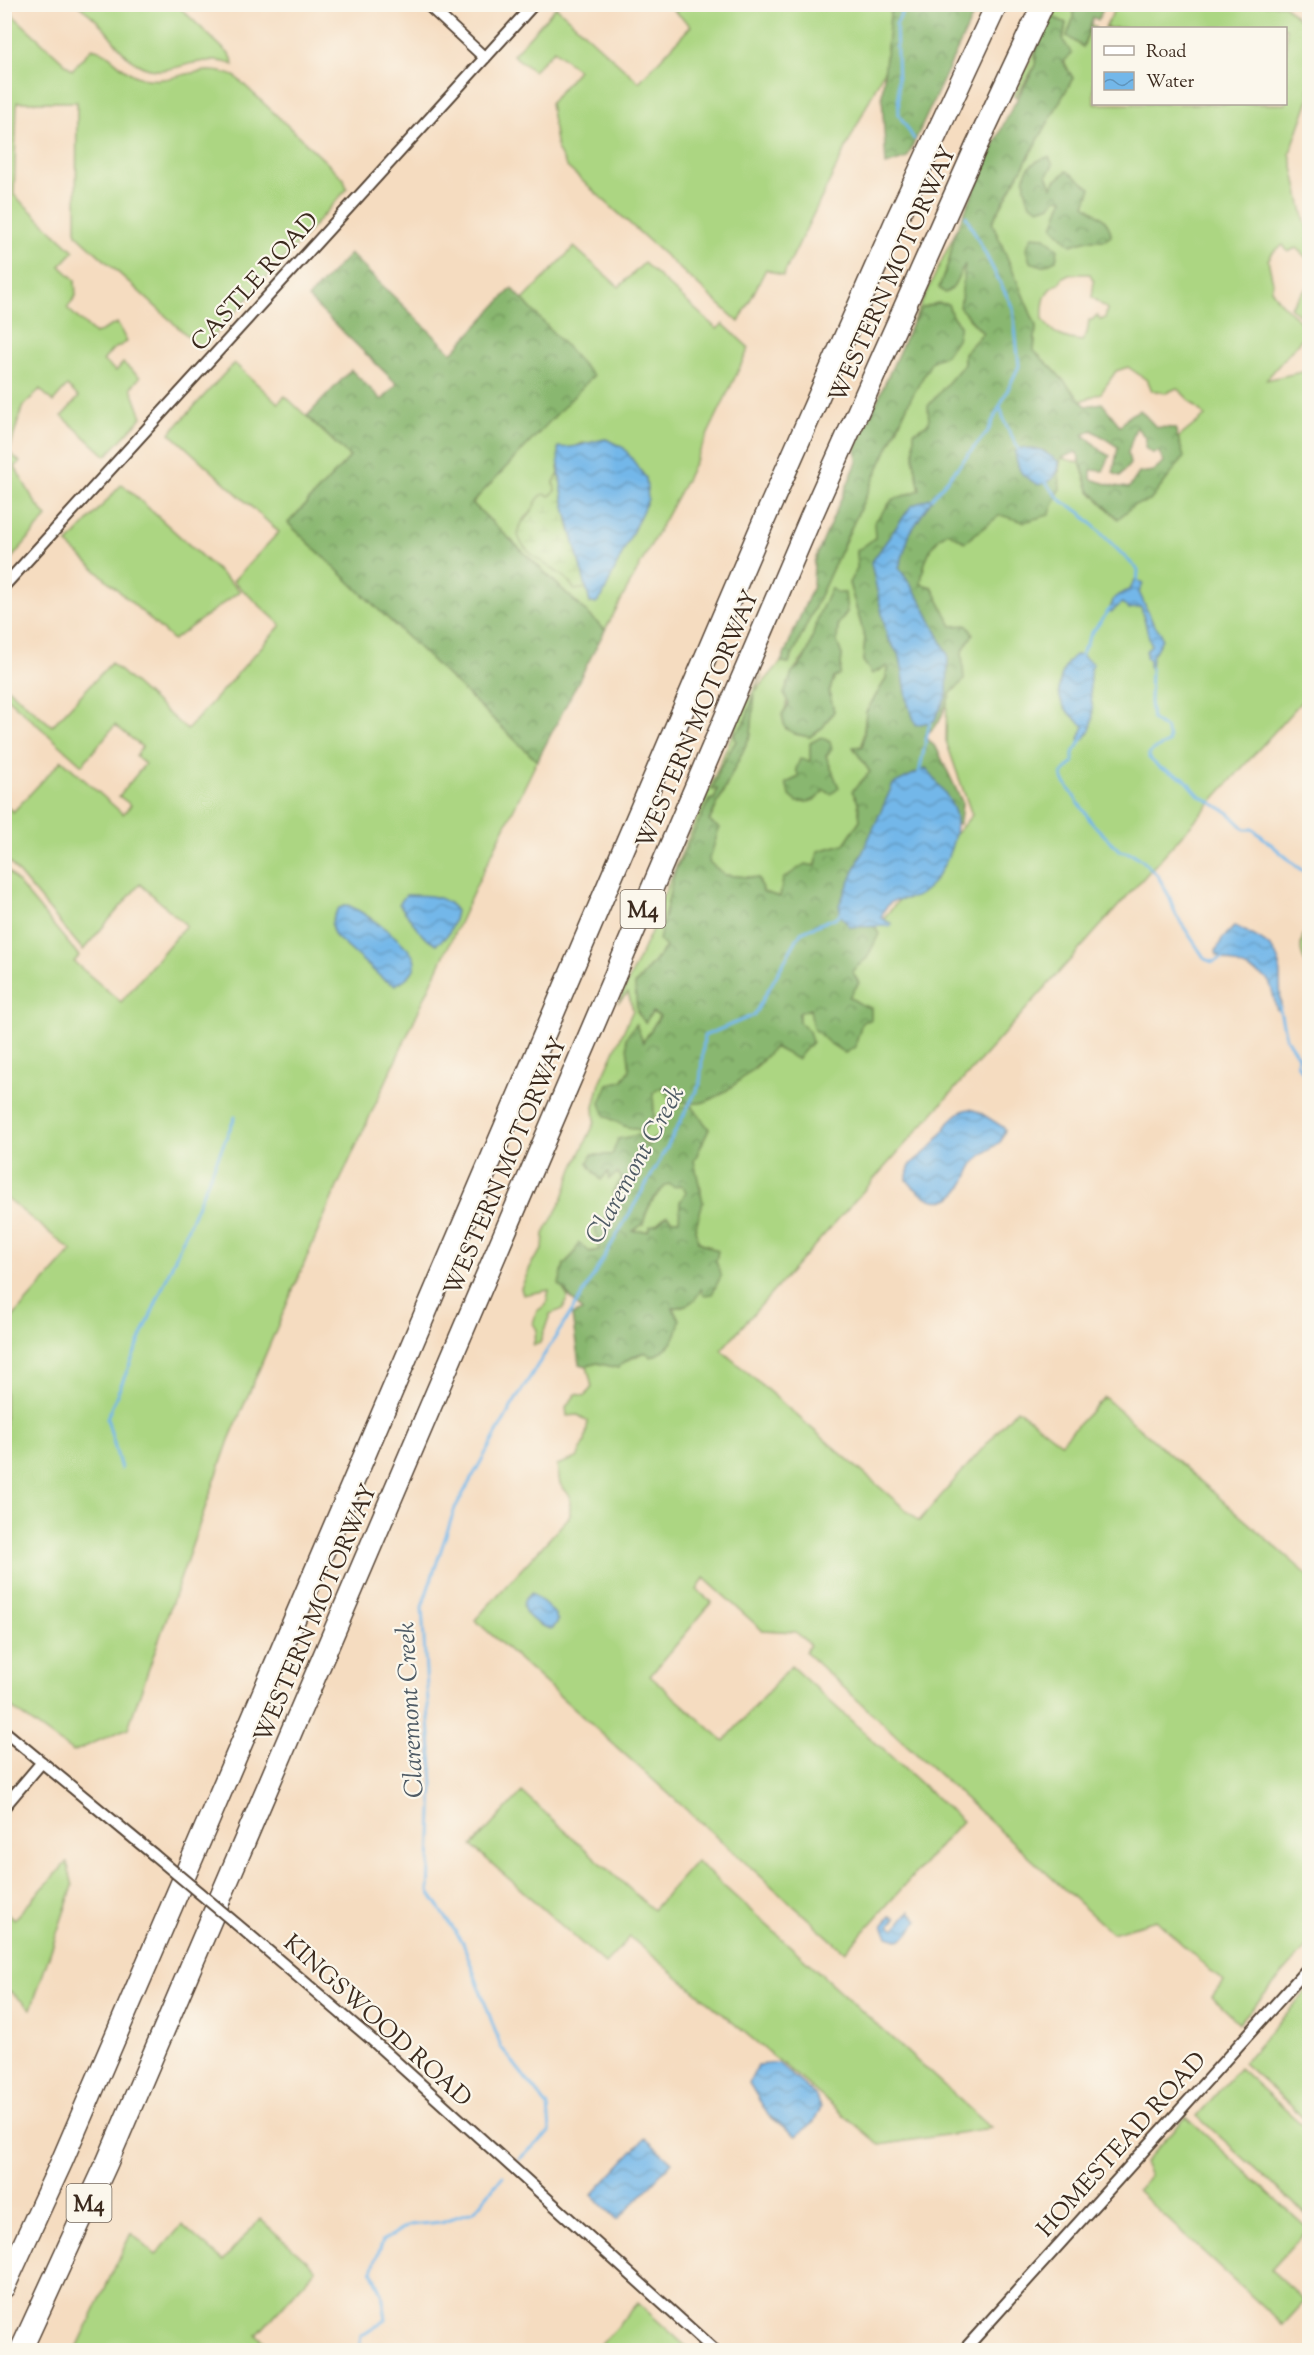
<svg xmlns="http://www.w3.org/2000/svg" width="1314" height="2355" font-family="'Sorts Mill Goudy',serif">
<defs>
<pattern id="forest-crowns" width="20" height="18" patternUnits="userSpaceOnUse" patternTransform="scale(1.5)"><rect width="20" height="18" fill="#89b770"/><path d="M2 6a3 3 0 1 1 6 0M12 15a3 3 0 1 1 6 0" fill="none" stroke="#71955b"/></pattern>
<pattern id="wetland-marsh" width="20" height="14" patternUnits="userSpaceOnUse" patternTransform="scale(1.5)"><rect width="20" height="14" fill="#acd682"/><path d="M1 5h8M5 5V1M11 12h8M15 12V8" fill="none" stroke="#95b870"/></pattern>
<pattern id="water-waves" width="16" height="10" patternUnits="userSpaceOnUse" patternTransform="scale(1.5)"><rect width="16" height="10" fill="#73b7e9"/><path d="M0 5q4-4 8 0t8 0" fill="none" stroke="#6095bc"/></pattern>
</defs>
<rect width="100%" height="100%" fill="#fbf7ec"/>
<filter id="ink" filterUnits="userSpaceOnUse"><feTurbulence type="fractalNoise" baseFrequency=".0167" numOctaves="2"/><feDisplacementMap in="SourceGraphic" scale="12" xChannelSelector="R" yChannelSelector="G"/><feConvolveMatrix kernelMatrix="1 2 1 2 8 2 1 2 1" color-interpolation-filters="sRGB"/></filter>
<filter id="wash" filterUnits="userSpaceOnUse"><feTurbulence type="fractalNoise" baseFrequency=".008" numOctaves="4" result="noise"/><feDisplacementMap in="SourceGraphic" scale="24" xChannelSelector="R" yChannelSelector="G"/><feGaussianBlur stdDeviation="1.35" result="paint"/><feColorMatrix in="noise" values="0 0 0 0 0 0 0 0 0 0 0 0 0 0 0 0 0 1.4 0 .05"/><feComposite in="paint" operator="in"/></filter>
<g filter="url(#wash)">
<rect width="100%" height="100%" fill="#f5dcc0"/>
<path fill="#acd682" stroke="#748050" stroke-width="1.5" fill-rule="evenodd" d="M 78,5 L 177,5 L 231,56 L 234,65 C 198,51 174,77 146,68 C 125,61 114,38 99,23 C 93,16 85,11 78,5 Z
M 668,5 L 916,5 L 783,276 L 766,269 L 739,322 L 567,167 L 557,149 L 550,103 L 578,70 L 554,50 L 533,71 L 513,55 L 556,7 L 639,82 L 691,26 Z
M 1058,5 L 1074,5 L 1073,19 L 1067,36 L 1083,47 L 1091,26 L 1096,28 L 1094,28 L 1094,104 L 1286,104 L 1286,28 L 1105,28 L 1117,5 L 1284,5 L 1309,29 L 1309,99 L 1290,153 L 1305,223 L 1309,228 L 1309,260 L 1296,248 L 1288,252 L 1283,245 L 1273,252 L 1268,260 L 1273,283 L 1271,289 L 1279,301 L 1309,330 L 1266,380 L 1306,371 L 1309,367 L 1309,693 L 721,1350 L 919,1521 L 1017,1409 L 1061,1443 L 1104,1397 L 1309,1576 L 1309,1944 L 1239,2023 L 1212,1997 L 1223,1982 L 1156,1920 L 1112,1933 L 805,1652 L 810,1645 L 796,1632 L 762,1630 L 704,1578 L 697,1590 L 712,1602 L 650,1676 L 724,1741 L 791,1666 L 962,1821 L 845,1952 L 475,1620 L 570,1516 L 570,1496 L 560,1484 L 557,1465 L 577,1458 L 585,1442 L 588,1421 L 578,1415 L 567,1416 L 566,1407 L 576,1394 L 585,1396 L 592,1387 L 587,1366 L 597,1363 L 618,1368 L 624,1362 L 645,1352 L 710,1246 L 699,1242 L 695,1231 L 701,1189 L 696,1177 L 694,1161 L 709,1129 L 701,1120 C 684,1127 657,1131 647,1148 L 612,1155 L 592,1155 L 588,1162 L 591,1168 L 601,1179 L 608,1171 L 618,1172 L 622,1179 L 613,1191 L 616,1210 L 599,1250 L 574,1254 L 564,1264 L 560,1284 L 568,1297 L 563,1309 L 550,1314 L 540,1343 L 533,1346 L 537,1330 L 533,1323 L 537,1311 L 546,1305 L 549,1290 L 523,1295 L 521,1288 L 533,1261 L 543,1249 L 544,1234 L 562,1200 L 573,1169 L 595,1122 L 594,1107 L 600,1083 L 633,1010 L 628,993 L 618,1003 L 658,917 L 655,915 L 743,710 L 762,674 L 756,691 L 781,662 L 789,663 L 910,400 L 932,361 L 946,355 L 960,325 L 952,316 L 912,323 L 955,233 L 949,261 L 939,288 L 966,261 L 969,319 L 983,333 L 964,353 L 964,364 L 929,423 L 914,461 L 920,490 L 892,500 L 875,538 L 857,551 L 858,568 L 849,583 L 865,638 L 863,661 L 887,665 L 886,679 L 866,712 L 862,747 L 854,747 L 870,772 L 858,802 L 860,820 L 844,844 L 818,851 L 816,866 L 780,897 L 763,892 L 758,878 L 725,875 L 708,862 L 719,828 L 709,822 L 751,734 L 754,696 L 744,724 L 734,734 L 736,741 L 720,768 L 713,789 L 718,789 L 715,798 L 709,800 L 695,830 L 666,947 L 635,985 L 645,1022 L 652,1012 L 660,1015 L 643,1043 L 627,1038 L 630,1070 L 622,1081 L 654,1116 L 653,1093 L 662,1086 L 755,1069 L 774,1047 L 809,1031 L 799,1022 L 799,1013 L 806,1008 L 972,815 L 946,741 L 947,695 L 899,568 L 994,439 L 1080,463 L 1089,490 L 1118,518 L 1183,457 L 1178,438 L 1205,416 L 1177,388 L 1166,393 L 1152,391 L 1148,381 L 1128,367 L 1116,371 L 1101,393 L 1081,401 L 1053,369 L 1034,351 L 1036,326 L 992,222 L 1073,78 C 1059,56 1061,48 1066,23 L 1052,17 ZM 1069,274 L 1090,274 L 1094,282 L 1092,297 L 1107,309 L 1105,318 L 1101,320 L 1097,315 L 1092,320 L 1089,320 L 1087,333 L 1082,341 C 1065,339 1052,335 1043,319 C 1042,305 1044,288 1059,284 L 1063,277 ZM 831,588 L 837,593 L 847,612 L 838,624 L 837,642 L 842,655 L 840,674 L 834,678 L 829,692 L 834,711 L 823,727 L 810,737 L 795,734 L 782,715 C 791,700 787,689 792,674 C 795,666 804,659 808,651 C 817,630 820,608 831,588 ZM 810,749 L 826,756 L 839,788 L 824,790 L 786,784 L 799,777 L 811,761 Z
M 5,8 L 72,70 L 92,48 C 112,52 120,71 139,77 C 171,88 199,59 236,77 L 344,179 L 347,189 L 202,349 L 76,234 L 77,102 L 17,102 L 14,195 L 74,251 L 60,266 L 75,280 L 76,296 L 67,308 L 95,334 L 117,323 L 127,342 L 112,350 L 103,361 L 116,371 L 123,363 L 140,377 L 131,388 L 142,417 L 106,456 L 62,416 L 79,397 L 67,386 L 53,402 L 40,389 L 22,408 L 9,452 L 20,462 L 15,467 L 35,502 L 47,517 L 5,566 Z
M 1037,46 L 1035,66 L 1016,97 L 1014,95 Z
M 574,247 L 619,287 L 644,263 L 717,329 L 723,324 L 749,348 L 686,480 L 605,630 L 472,503 L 592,376 L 523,300 ZM 583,443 L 634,463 L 646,478 L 590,603 L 587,588 L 575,589 L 565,577 L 533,555 L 523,520 L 555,491 L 554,482 L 559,474 L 558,467 L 570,449 Z
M 1309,286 L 1310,323 L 1308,323 L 1290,307 Z
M 234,363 L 278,403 L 285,396 L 350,457 L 288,523 L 537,761 L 478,882 L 333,1196 L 229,1440 L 128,1728 L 73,1752 L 5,1703 L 5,1326 L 72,1251 L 5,1197 L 4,866 L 79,956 L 74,962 L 121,1002 L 186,925 L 140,884 L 83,950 L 5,857 L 5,805 L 13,812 L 62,760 L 123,814 L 131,805 L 119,796 L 145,764 L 136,756 L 142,747 L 115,725 L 82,765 L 5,696 L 5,686 L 52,726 L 111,663 L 187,730 L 281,625 L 233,581 L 279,532 L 170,433 Z
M 122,484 L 240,591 L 173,640 L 67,544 Z
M 668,1184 L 682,1185 L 686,1192 L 680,1202 L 680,1220 L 672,1220 L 667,1215 L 648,1231 L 632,1231 L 643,1224 C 647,1207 654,1196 668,1184 Z
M 522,1792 L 653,1910 L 696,1861 L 991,2128 L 880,2145 L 630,1937 L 605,1964 L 472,1846 Z
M 67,1862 L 73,1886 L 31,2009 L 10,1991 L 5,1997 L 5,1911 L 14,1919 Z
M 1309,1988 L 1309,2122 L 1243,2063 Z
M 1239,2068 L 1309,2131 L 1309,2217 L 1197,2116 Z
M 1186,2117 L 1308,2229 L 1271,2270 L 1305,2301 L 1283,2325 L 1137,2191 L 1150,2176 L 1144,2163 Z
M 260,2219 L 316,2269 L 257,2335 L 274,2350 L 76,2350 L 131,2233 L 156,2255 L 182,2225 L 223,2261 Z
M 638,2303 L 690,2350 L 596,2350 Z"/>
<path fill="url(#forest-crowns)" stroke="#627047" stroke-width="1.5" fill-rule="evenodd" d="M 891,5 L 916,5 L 917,11 L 922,5 L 978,5 L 907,158 L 886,165 L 882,96 Z
M 1074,5 L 1105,5 L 1098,20 L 1093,17 L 1083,47 L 1067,36 L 1073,19 Z
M 1052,17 L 1066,23 L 1063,40 L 1072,54 L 1063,62 L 1073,78 L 992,222 L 1036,326 L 1034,351 L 1053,369 L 1086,406 L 1102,403 L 1120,426 L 1130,415 L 1140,410 L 1156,427 L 1175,428 L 1184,457 L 1150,501 L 1134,505 L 1118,519 L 1089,490 L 1077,452 L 1061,458 L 1059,469 L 1060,489 L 1049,515 L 1024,522 L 1000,515 L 965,542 L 948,532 C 929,542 923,564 921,584 L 932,587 L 952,626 L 967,625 L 973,634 L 962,652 L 964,680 L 951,693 L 939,722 L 925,736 L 937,749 L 962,802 L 960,824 L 944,821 L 873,923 L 879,934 L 867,958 L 852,971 L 859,983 L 849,997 L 862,1005 L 871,1008 L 871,1020 L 862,1022 L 855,1047 L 845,1053 L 829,1043 L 813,1028 L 810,1009 L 799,1013 L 799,1022 L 809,1031 L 812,1042 L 797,1059 L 774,1047 C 760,1064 721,1101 699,1103 C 690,1104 680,1102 671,1101 L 662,1087 L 653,1093 L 654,1116 L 643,1131 L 624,1126 L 605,1116 L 600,1103 L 608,1084 L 622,1081 L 630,1070 L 626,1038 L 636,1024 L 643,1042 L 660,1016 L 652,1012 L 645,1023 L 637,1011 L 635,985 L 666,947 L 659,940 L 674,874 L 709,800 L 715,798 L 717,789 L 712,790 L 720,768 L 736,741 L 734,734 L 744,724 L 755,693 L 751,734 L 709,821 L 719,828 L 709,862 L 725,875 L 758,878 L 763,892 L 780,897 L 783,879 L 805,864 L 816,866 L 818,851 L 844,844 L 860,820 L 858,802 L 852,791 L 870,772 L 853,747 L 863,746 L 866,712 L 886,679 L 887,666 L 872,674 L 863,661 L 865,638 L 849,583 L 857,568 L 857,551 L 875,538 L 874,523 L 892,500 L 920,490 L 914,461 L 914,432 L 929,423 L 928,406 L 964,364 L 964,353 L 983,333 L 960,308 L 965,264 L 952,289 L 945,293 L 939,288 L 949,261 L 955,233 L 1006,119 L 1035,67 L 1037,46 ZM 1136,427 L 1146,438 L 1145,448 L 1152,453 L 1159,452 L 1164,462 L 1154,471 L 1139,473 L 1129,488 L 1114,486 L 1091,479 L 1091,470 L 1103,471 L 1110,456 C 1098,451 1094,441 1083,435 L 1092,430 L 1118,447 L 1113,473 L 1120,476 L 1130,464 L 1128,452 Z
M 1049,157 L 1053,165 L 1047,175 L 1052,187 L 1055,181 L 1067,171 L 1091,188 L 1085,205 C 1096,213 1111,221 1111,236 L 1105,240 L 1088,240 L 1071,245 L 1053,227 L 1063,199 L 1057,198 L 1051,205 L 1039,209 L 1030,204 C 1021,181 1020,164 1049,157 Z
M 1032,236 L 1045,237 L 1058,249 L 1056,260 L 1043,266 L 1030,262 L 1026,249 Z
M 350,254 L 452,353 L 512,288 L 593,376 L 472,503 L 605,630 L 537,761 L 288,523 L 350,457 L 307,416 L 351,370 L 382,400 L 397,384 L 308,298 Z
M 937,303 L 948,304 L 952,316 L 960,325 L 957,339 L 946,355 L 932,361 L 910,400 L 789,663 L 781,662 L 813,586 L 814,562 L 857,462 L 856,448 L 912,323 L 913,323 L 922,308 Z
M 831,588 L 837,593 L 845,593 L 847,612 L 838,624 L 837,642 L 842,655 L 840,674 L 834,678 L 829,692 L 834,711 L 823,727 L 810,737 L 795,734 L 785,728 L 782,715 L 789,704 L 784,694 L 792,673 L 803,661 L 809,648 L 819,614 Z
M 821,737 L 830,742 L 832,749 L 826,756 L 839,788 L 831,794 L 824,790 C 817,801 810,803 797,802 L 789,795 L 786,783 L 799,777 L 796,769 L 800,759 L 810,761 L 810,743 Z
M 692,1106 L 709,1129 L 694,1161 L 703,1202 L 695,1230 L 699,1242 L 718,1251 L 716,1261 L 721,1276 L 712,1294 L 704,1295 L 701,1289 C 695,1303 687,1306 672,1308 L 680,1319 C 677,1339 670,1349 651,1357 L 645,1352 C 635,1355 625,1360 618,1368 L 597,1363 L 587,1366 L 579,1364 L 572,1315 L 582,1311 L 559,1284 L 564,1264 L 574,1254 L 579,1243 L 590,1252 L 599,1250 L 595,1227 L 616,1210 L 613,1191 L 622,1179 L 618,1173 L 609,1179 L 608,1172 L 601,1180 L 591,1168 L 588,1162 L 592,1155 L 612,1155 L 618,1139 L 639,1135 L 647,1147 L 651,1140 L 661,1135 L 662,1114 L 673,1107 ZM 668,1184 L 674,1187 L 682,1185 L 686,1192 L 680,1202 L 679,1220 L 672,1220 L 667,1215 L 657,1224 L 650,1226 L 648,1231 L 633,1231 L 643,1224 C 647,1207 654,1195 668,1184 Z"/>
<path fill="url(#wetland-marsh)" stroke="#748050" stroke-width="1.5" d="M 559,474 L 570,530 L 577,550 L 587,588 L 575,590 C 571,585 568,579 563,576 C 550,567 516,549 518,531 C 519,523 524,521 528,517 C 535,509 534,499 544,494 L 550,496 L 555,491 L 554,482 Z
M 1309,924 L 1309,967 C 1297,955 1300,937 1309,924 Z"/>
<path fill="url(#water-waves)" stroke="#577084" stroke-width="1.5" d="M 606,439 L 624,448 L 646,478 L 648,499 L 602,597 L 596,603 L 590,603 C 578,552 558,500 558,447 C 573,450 590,441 606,439 Z
M 1022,448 L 1041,450 L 1059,462 C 1059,476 1052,481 1039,485 C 1021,476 1018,472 1015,452 Z
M 934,496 L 910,533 L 899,568 L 920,599 L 948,655 L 947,695 L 934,721 L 916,725 L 908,704 L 900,657 L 887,637 L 871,563 L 911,506 Z
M 1135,580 L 1143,584 L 1139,592 L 1153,623 L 1161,633 L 1162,639 L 1152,657 L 1151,671 L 1149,667 L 1149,659 L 1146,658 L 1146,651 L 1151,645 L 1141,607 L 1129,609 L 1122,603 L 1111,612 L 1109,611 L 1114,598 L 1130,589 Z
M 1075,655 L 1081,655 L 1093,664 C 1082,689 1104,718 1084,739 L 1079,739 L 1084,726 C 1065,711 1053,700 1062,674 C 1065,667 1068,660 1075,655 Z
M 926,768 C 936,781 956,804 956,820 C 957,843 940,881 921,894 C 905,905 890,890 881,918 L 892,924 L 890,926 L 850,927 L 841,916 L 839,905 L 893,784 Z
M 406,895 C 425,895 445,894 456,911 C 453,926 450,937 436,944 L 423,936 L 399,904 Z
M 348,905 C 363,912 413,945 415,962 C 416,973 403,981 395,985 L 383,979 L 336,937 C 328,925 332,919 339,908 Z
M 1235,926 C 1288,952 1278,954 1281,1007 L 1277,1010 C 1274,1002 1273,989 1269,982 C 1264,973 1228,962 1217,955 L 1216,951 L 1222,939 Z
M 970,1109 L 979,1112 L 1003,1127 L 1005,1130 L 1001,1141 C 994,1147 979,1156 975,1162 C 970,1168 968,1177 964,1183 C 947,1212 925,1201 907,1180 C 907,1175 908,1170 910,1166 C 915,1159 925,1154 931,1147 C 944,1135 950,1111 970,1109 Z
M 532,1593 L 554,1613 L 558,1621 L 553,1629 C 537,1628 509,1606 532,1593 Z
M 910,1911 L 918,1920 L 909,1933 L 900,1940 L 888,1936 L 883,1926 L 890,1916 L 896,1918 L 890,1925 L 895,1929 Z
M 778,2063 L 816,2096 L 821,2107 L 814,2122 L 796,2136 L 768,2115 L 749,2083 L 758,2065 Z
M 645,2138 L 672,2162 L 618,2220 L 592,2195 Z"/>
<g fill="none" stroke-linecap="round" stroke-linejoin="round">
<path stroke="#73b7e9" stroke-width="3" d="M 906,4 L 896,25 L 899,115 L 914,139
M 1000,406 L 1005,423 L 1020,452
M 1043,480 L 1062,501 L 1080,512 L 1138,570 L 1137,585
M 932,498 L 988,431 L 1019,366 L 1013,308 L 966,216
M 1080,657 L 1091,634 L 1110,609
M 1151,668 L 1150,702 L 1152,719 L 1166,729 L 1169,738 L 1168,743 L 1153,750 L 1149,754 L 1149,758 L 1160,768 L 1184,778 L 1199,795 L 1229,813 L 1245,829 L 1253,829 L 1300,869 L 1310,873
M 1084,736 L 1073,753 L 1073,763 L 1062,774 L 1063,780 L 1092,823 L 1120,851 L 1133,854 L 1142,860 L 1158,876 L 1169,896 L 1176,915 L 1205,959 L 1213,962 L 1224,957
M 919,773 L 930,721
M 1279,1006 L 1286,1038 L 1298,1056 L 1297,1064 L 1307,1077 L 1307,1089 L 1310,1095
M 121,1469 L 107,1418 L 235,1117
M 519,2159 L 550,2132 L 548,2107 L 501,2047 L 463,1943 L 429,1892 L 433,1785 L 422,1607 L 455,1508 L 513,1404 L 584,1292 L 658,1164 L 700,1084 L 704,1036 L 754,1015 L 801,932 L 839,916 L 842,912
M 359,2350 L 361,2336 L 386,2320 L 382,2293 L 372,2270 L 383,2240 L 410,2225 L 441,2222 L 474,2211 L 503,2176"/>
</g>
</g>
<g filter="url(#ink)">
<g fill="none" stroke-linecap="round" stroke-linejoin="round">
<defs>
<path id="street" d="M 427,4 L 485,58
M 4,586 L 534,4
M 4,1731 L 153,1854
M 4,1807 L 42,1762
M 246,1932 L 372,2040 L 714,2350
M 964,2350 L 1310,1966"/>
<path id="highway" d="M 4,2287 L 62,2161 L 210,1817 L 765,518 L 895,223 L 997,4
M 21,2350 L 106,2165 L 811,517 L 976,147 L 1043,4"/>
</defs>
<use href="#street" stroke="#574536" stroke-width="14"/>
<use href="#highway" stroke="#574536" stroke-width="24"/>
<use href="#street" stroke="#fff" stroke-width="10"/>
<use href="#highway" stroke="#fff" stroke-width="21"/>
<defs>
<path id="street-bridge" d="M 153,1854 L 246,1932"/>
</defs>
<use href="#street-bridge" stroke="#574536" stroke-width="14" stroke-linecap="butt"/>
<use href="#street-bridge" stroke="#fff" stroke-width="10"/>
</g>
</g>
<g text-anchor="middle" stroke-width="4.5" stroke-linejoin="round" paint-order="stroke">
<g fill="#fbf7ec" stroke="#75685c" stroke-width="1.5">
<rect x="620.5" y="890" width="45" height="38" rx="4.5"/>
<rect x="66.5" y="2184" width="45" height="38" rx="4.5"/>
</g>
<g font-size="22" font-weight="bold" fill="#3b2a1e">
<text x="643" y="917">M4</text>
<text x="89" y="2211">M4</text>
</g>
<g font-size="24" fill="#3b2a1e" stroke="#fbf7ec">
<text transform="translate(892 274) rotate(-66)" y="8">WESTERN MOTORWAY</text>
<text transform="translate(254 281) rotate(-48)" y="8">CASTLE ROAD</text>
<text transform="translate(697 719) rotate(-67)" y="8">WESTERN MOTORWAY</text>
<text transform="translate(505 1166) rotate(-67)" y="8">WESTERN MOTORWAY</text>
<text transform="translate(315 1613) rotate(-67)" y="8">WESTERN MOTORWAY</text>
<text transform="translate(378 2020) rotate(42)" y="8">KINGSWOOD ROAD</text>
<text transform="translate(1121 2144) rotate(-48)" y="8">HOMESTEAD ROAD</text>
</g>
<g font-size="26" font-style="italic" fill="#4f5b65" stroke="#fbf7ec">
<text transform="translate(634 1164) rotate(-61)" y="9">Claremont Creek</text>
<text transform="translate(409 1710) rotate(-93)" y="9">Claremont Creek</text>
</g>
</g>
<rect width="1314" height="2355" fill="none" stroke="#fbf7ec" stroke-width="24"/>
<rect x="1092" y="27" width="195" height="78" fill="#fbf7ec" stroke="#aea59a" stroke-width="1.5"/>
<rect x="1104" y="46" width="30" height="9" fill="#ffffff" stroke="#aea59a" stroke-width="1.5"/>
<text x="1146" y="57" font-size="18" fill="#3b2a1e">Road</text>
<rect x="1104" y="72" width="30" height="18" fill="url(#water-waves)" stroke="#aea59a" stroke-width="1.5"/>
<text x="1146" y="87" font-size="18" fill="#3b2a1e">Water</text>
</svg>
